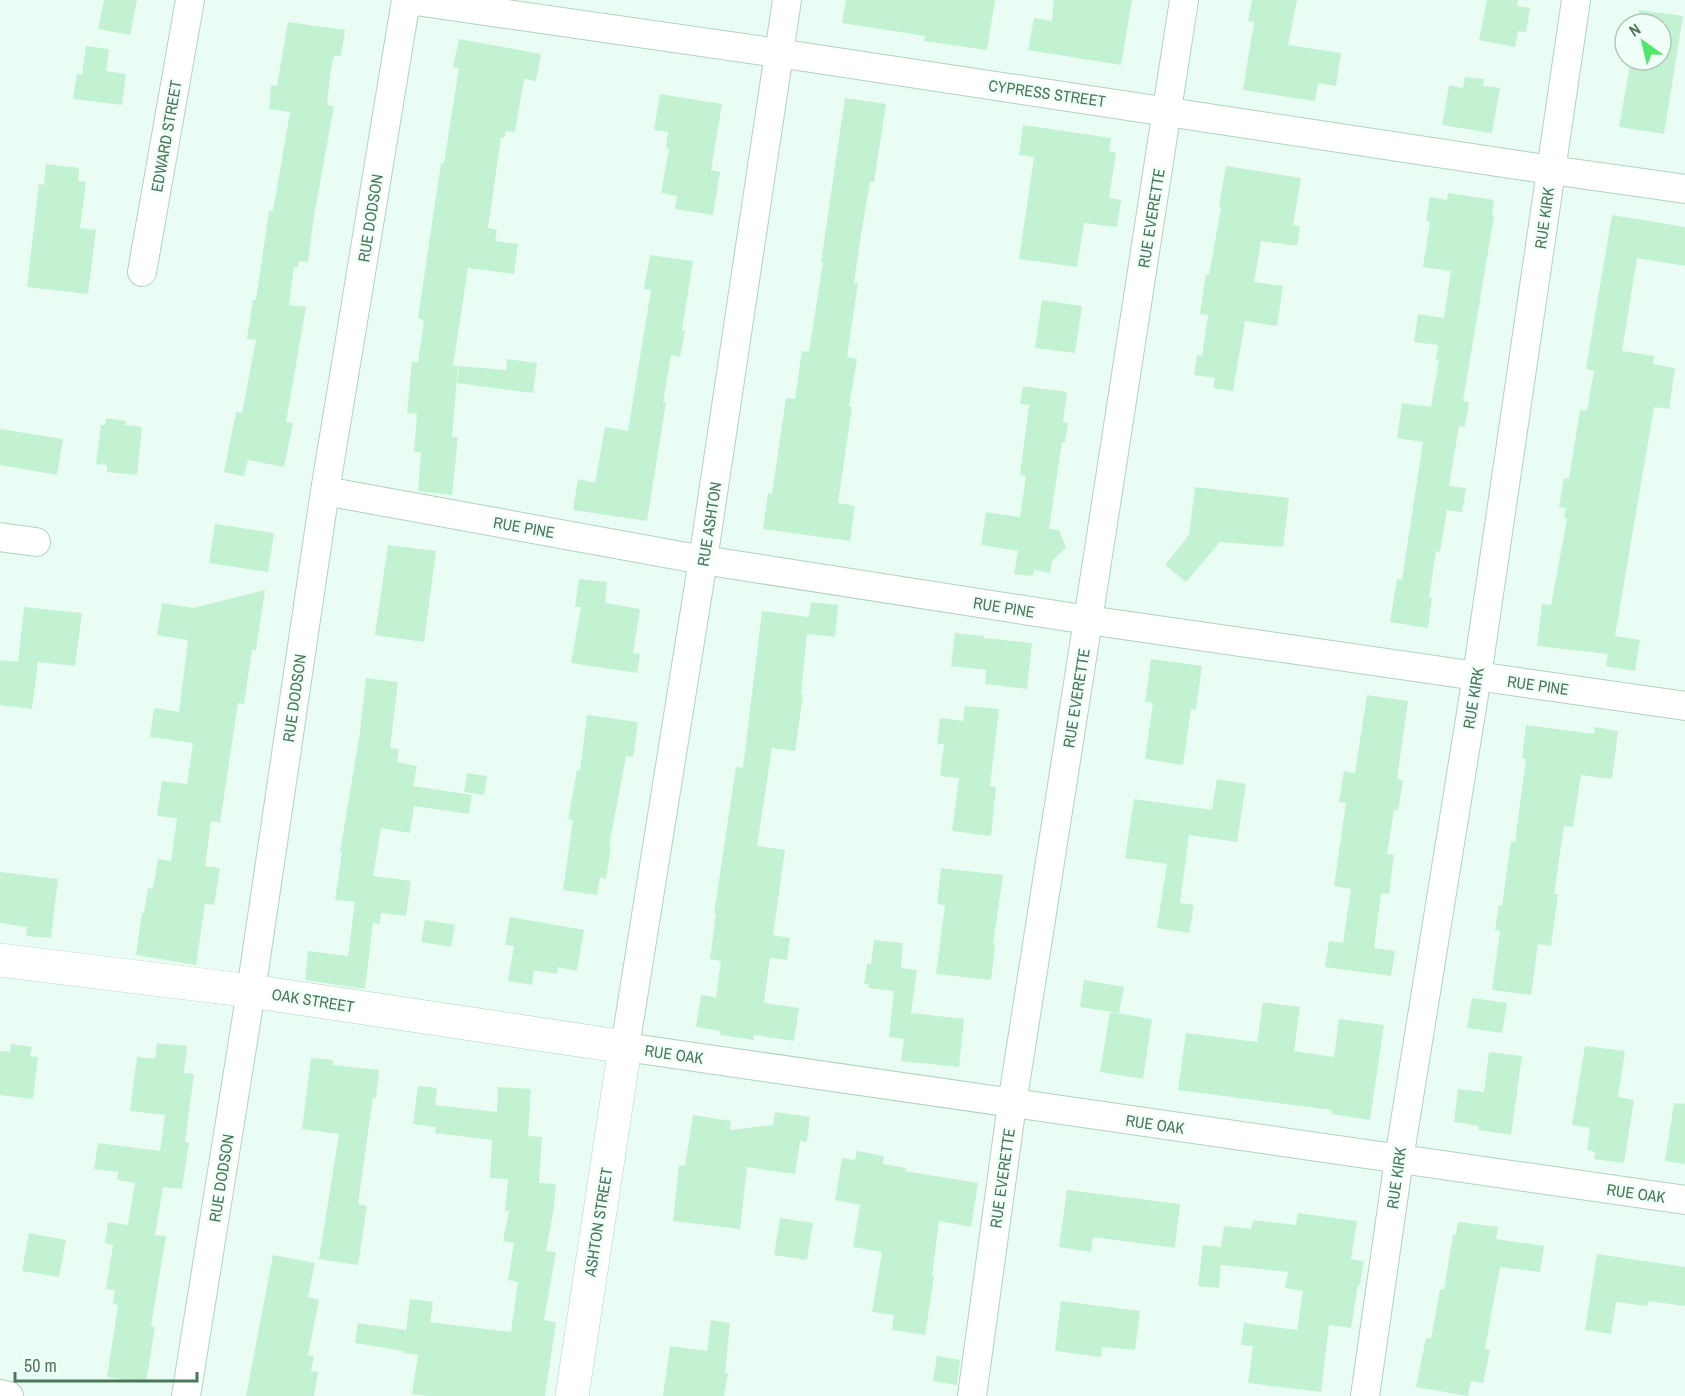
<svg xmlns="http://www.w3.org/2000/svg" width="1685" height="1396" font-family="'Archivo Narrow',sans-serif">
<rect width="100%" height="100%" fill="#eafdf4"/>
<path fill="#c2f2d2" d="M 104,0 L 137,0 L 130,35 L 98,29 Z
M 846,0 L 995,0 L 987,50 L 924,41 L 925,36 L 842,23 Z
M 1054,0 L 1132,0 L 1121,65 L 1028,50 L 1034,18 L 1052,21 Z
M 1252,0 L 1297,0 L 1288,45 L 1341,53 L 1336,86 L 1318,83 L 1315,101 L 1243,90 L 1254,22 L 1248,21 Z
M 1487,0 L 1518,0 L 1517,6 L 1530,8 L 1526,32 L 1518,31 L 1515,47 L 1479,40 Z
M 1639,10 L 1683,16 L 1664,134 L 1619,127 L 1631,60 L 1661,60 L 1661,24 L 1637,24 Z
M 288,22 L 345,30 L 341,56 L 334,56 L 331,68 L 327,105 L 334,106 L 314,216 L 308,262 L 299,261 L 298,267 L 294,267 L 289,305 L 306,307 L 286,422 L 293,423 L 284,467 L 248,460 L 244,476 L 224,472 L 236,412 L 242,413 L 256,340 L 247,339 L 253,300 L 256,300 L 269,211 L 273,211 L 290,112 L 269,109 L 271,85 L 277,86 Z
M 459,39 L 541,54 L 536,81 L 524,79 L 515,132 L 506,131 L 504,138 L 501,137 L 488,228 L 497,230 L 495,241 L 518,244 L 514,274 L 468,268 L 453,366 L 458,366 L 452,437 L 458,437 L 452,495 L 418,491 L 421,452 L 414,452 L 417,414 L 407,413 L 412,362 L 418,362 L 424,321 L 418,318 L 441,163 L 444,163 L 459,68 L 453,67 Z
M 86,46 L 109,49 L 106,71 L 126,74 L 122,105 L 73,99 L 77,74 L 82,75 Z
M 1465,77 L 1484,79 L 1483,86 L 1500,88 L 1492,133 L 1442,125 L 1449,85 L 1463,88 Z
M 660,94 L 722,104 L 711,170 L 720,172 L 713,215 L 675,209 L 677,196 L 661,193 L 669,149 L 666,148 L 668,132 L 654,130 Z
M 845,98 L 886,104 L 874,182 L 870,182 L 861,235 L 854,283 L 858,283 L 847,357 L 857,359 L 849,407 L 852,407 L 838,503 L 855,506 L 850,541 L 763,529 L 768,493 L 772,494 L 786,398 L 795,399 L 802,351 L 809,352 L 823,262 L 821,262 Z
M 1023,125 L 1111,138 L 1109,151 L 1116,153 L 1109,198 L 1121,200 L 1117,227 L 1084,223 L 1077,267 L 1019,259 L 1034,157 L 1019,155 Z
M 46,164 L 79,168 L 78,181 L 86,182 L 80,228 L 96,230 L 88,294 L 27,287 L 39,184 L 44,185 Z
M 1226,166 L 1301,178 L 1293,225 L 1300,226 L 1297,246 L 1261,241 L 1254,282 L 1283,286 L 1277,326 L 1245,321 L 1233,391 L 1213,388 L 1215,378 L 1194,375 L 1197,355 L 1202,356 L 1208,315 L 1200,314 L 1206,274 L 1209,275 L 1221,208 L 1219,207 Z
M 1448,193 L 1494,200 L 1492,216 L 1494,216 L 1463,401 L 1469,402 L 1465,427 L 1459,426 L 1449,486 L 1466,488 L 1462,512 L 1447,510 L 1440,552 L 1436,551 L 1429,598 L 1432,598 L 1428,628 L 1390,622 L 1397,579 L 1402,580 L 1423,442 L 1397,438 L 1402,403 L 1431,407 L 1439,360 L 1436,360 L 1438,345 L 1414,342 L 1418,314 L 1444,318 L 1451,271 L 1423,267 L 1430,222 L 1426,221 L 1430,197 L 1447,200 Z
M 1612,215 L 1685,227 L 1685,266 L 1637,258 L 1622,351 L 1654,356 L 1653,364 L 1675,368 L 1669,409 L 1654,407 L 1615,636 L 1640,640 L 1635,671 L 1606,666 L 1608,654 L 1537,646 L 1542,604 L 1551,605 L 1567,519 L 1564,518 L 1566,508 L 1559,507 L 1564,478 L 1569,479 L 1580,410 L 1587,411 L 1594,371 L 1586,369 Z
M 650,255 L 693,261 L 682,330 L 685,331 L 680,357 L 671,355 L 663,402 L 666,402 L 647,521 L 573,510 L 578,479 L 595,483 L 605,427 L 628,431 L 651,290 L 644,289 Z
M 1042,300 L 1082,306 L 1075,353 L 1035,348 Z
M 507,359 L 537,363 L 533,393 L 457,383 L 459,366 L 506,370 Z
M 1023,386 L 1067,392 L 1063,422 L 1068,423 L 1065,442 L 1062,442 L 1049,529 L 1059,530 L 1066,548 L 1052,561 L 1050,573 L 1034,570 L 1033,576 L 1014,574 L 1018,551 L 981,545 L 986,512 L 1020,517 L 1026,476 L 1020,475 L 1029,405 L 1020,404 Z
M 106,418 L 126,421 L 125,425 L 142,427 L 137,475 L 107,472 L 107,465 L 96,464 L 101,425 L 105,425 Z
M 0,429 L 63,439 L 57,475 L 0,465 Z
M 1195,487 L 1289,498 L 1283,547 L 1220,542 L 1186,582 L 1165,565 L 1189,535 Z
M 215,524 L 274,533 L 268,572 L 209,563 Z
M 388,545 L 436,551 L 424,642 L 375,635 Z
M 579,579 L 607,582 L 605,603 L 640,609 L 633,653 L 640,654 L 637,673 L 571,663 L 581,607 L 575,607 Z
M 265,590 L 256,650 L 252,650 L 244,704 L 238,703 L 220,823 L 211,821 L 205,866 L 220,868 L 214,905 L 205,904 L 196,965 L 136,955 L 142,912 L 144,913 L 148,888 L 153,889 L 158,859 L 171,861 L 177,818 L 157,816 L 162,781 L 187,784 L 193,743 L 150,737 L 154,708 L 179,712 L 188,640 L 157,635 L 162,603 L 193,608 Z
M 811,602 L 838,605 L 835,637 L 807,634 L 801,694 L 803,695 L 795,751 L 772,748 L 757,846 L 785,850 L 773,935 L 790,938 L 787,960 L 770,958 L 764,1003 L 799,1008 L 794,1041 L 754,1035 L 754,1040 L 720,1035 L 721,1031 L 696,1027 L 701,995 L 716,997 L 721,961 L 710,959 L 716,914 L 714,914 L 736,767 L 743,768 L 762,611 L 809,617 Z
M 24,607 L 82,613 L 75,666 L 38,662 L 32,709 L 0,705 L 0,660 L 18,662 Z
M 955,633 L 984,636 L 984,638 L 1032,643 L 1027,689 L 985,684 L 986,670 L 951,666 Z
M 1151,659 L 1202,666 L 1196,709 L 1191,709 L 1183,765 L 1145,759 L 1153,703 L 1145,702 Z
M 366,678 L 398,682 L 390,748 L 399,749 L 397,762 L 417,766 L 413,786 L 472,795 L 469,814 L 414,806 L 410,833 L 381,828 L 373,876 L 411,881 L 406,916 L 381,913 L 380,924 L 373,923 L 365,989 L 305,980 L 308,951 L 348,956 L 355,902 L 335,900 L 342,852 L 340,852 L 360,732 Z
M 1367,695 L 1408,701 L 1397,779 L 1403,780 L 1398,811 L 1394,810 L 1387,854 L 1394,855 L 1389,894 L 1381,893 L 1374,948 L 1395,951 L 1391,976 L 1325,967 L 1329,941 L 1343,943 L 1351,889 L 1334,886 L 1346,803 L 1339,802 L 1344,771 L 1355,773 Z
M 965,706 L 999,709 L 990,786 L 996,787 L 991,836 L 952,831 L 959,778 L 940,776 L 944,744 L 937,744 L 940,718 L 963,721 Z
M 587,715 L 638,722 L 633,757 L 626,756 L 609,847 L 611,847 L 606,879 L 600,877 L 597,895 L 563,890 L 573,820 L 568,819 L 577,770 L 580,771 Z
M 1526,725 L 1594,734 L 1595,727 L 1618,731 L 1612,779 L 1581,775 L 1573,827 L 1564,826 L 1554,894 L 1558,894 L 1551,946 L 1538,944 L 1531,995 L 1492,990 L 1500,931 L 1495,930 L 1499,905 L 1502,906 L 1511,841 L 1515,842 L 1526,759 L 1522,758 Z
M 467,773 L 487,776 L 484,795 L 464,792 Z
M 1217,779 L 1246,784 L 1237,842 L 1189,835 L 1180,903 L 1194,905 L 1189,933 L 1157,928 L 1167,864 L 1125,858 L 1134,799 L 1212,810 Z
M 941,868 L 1003,875 L 993,944 L 995,944 L 991,980 L 936,974 L 945,905 L 937,904 Z
M 0,872 L 58,879 L 51,938 L 26,936 L 27,927 L 0,923 Z
M 510,917 L 584,930 L 577,971 L 558,967 L 557,974 L 534,970 L 532,985 L 508,981 L 514,946 L 505,945 Z
M 425,920 L 455,925 L 451,947 L 421,942 Z
M 874,940 L 903,943 L 901,968 L 917,970 L 911,1013 L 964,1019 L 959,1067 L 901,1061 L 904,1039 L 889,1037 L 894,991 L 868,988 L 869,984 L 864,984 L 867,964 L 871,964 Z
M 1084,980 L 1124,987 L 1119,1013 L 1080,1007 Z
M 1472,998 L 1507,1003 L 1502,1033 L 1467,1028 Z
M 1263,1002 L 1300,1007 L 1294,1051 L 1334,1057 L 1339,1019 L 1384,1025 L 1370,1120 L 1332,1114 L 1332,1110 L 1178,1090 L 1186,1033 L 1257,1042 Z
M 1110,1012 L 1152,1019 L 1143,1079 L 1100,1072 Z
M 157,1043 L 187,1046 L 184,1073 L 194,1074 L 185,1142 L 189,1142 L 182,1189 L 163,1187 L 155,1235 L 166,1236 L 151,1326 L 155,1327 L 146,1383 L 107,1377 L 118,1305 L 113,1304 L 115,1290 L 106,1289 L 113,1245 L 105,1243 L 108,1222 L 128,1225 L 135,1183 L 117,1180 L 118,1172 L 94,1169 L 98,1143 L 160,1151 L 165,1115 L 130,1111 L 137,1057 L 155,1059 Z
M 11,1044 L 32,1047 L 30,1056 L 38,1057 L 33,1099 L 0,1095 L 0,1051 L 10,1052 Z
M 1585,1046 L 1625,1051 L 1618,1097 L 1634,1100 L 1624,1163 L 1594,1159 L 1595,1152 L 1587,1150 L 1590,1128 L 1572,1125 Z
M 1489,1052 L 1522,1056 L 1511,1135 L 1478,1130 L 1479,1126 L 1454,1122 L 1458,1089 L 1484,1092 Z
M 311,1058 L 333,1060 L 333,1065 L 379,1070 L 376,1098 L 373,1097 L 358,1204 L 367,1206 L 358,1265 L 319,1259 L 339,1134 L 302,1129 Z
M 418,1086 L 437,1088 L 435,1105 L 497,1112 L 498,1087 L 531,1089 L 528,1136 L 542,1137 L 539,1183 L 556,1184 L 554,1207 L 546,1251 L 556,1252 L 544,1320 L 556,1322 L 545,1396 L 427,1396 L 412,1394 L 418,1355 L 403,1353 L 403,1351 L 355,1343 L 358,1323 L 406,1330 L 410,1299 L 433,1302 L 430,1322 L 511,1332 L 518,1282 L 508,1280 L 514,1243 L 503,1241 L 509,1211 L 505,1211 L 508,1179 L 490,1178 L 492,1140 L 435,1133 L 436,1127 L 413,1124 Z
M 1674,1103 L 1685,1104 L 1685,1164 L 1665,1161 Z
M 775,1112 L 810,1117 L 807,1142 L 800,1141 L 795,1174 L 747,1167 L 740,1229 L 673,1221 L 679,1165 L 685,1166 L 693,1115 L 731,1121 L 730,1130 L 773,1125 Z
M 857,1151 L 884,1156 L 883,1164 L 906,1168 L 905,1171 L 978,1183 L 971,1227 L 939,1221 L 932,1277 L 934,1277 L 925,1335 L 892,1330 L 894,1315 L 872,1312 L 882,1252 L 853,1247 L 860,1205 L 835,1200 L 842,1158 L 855,1160 Z
M 1067,1190 L 1180,1204 L 1175,1248 L 1093,1237 L 1091,1252 L 1059,1247 Z
M 1298,1213 L 1357,1221 L 1351,1259 L 1364,1261 L 1360,1285 L 1358,1285 L 1351,1328 L 1329,1325 L 1321,1392 L 1248,1383 L 1253,1346 L 1241,1345 L 1244,1323 L 1297,1330 L 1303,1291 L 1285,1288 L 1288,1272 L 1221,1265 L 1219,1288 L 1198,1286 L 1203,1245 L 1221,1247 L 1224,1226 L 1251,1229 L 1253,1220 L 1296,1225 Z
M 780,1218 L 813,1223 L 807,1260 L 774,1255 Z
M 1458,1222 L 1498,1227 L 1496,1239 L 1544,1246 L 1540,1272 L 1500,1267 L 1485,1349 L 1490,1350 L 1483,1383 L 1471,1381 L 1468,1396 L 1416,1387 L 1426,1338 L 1431,1339 L 1440,1289 L 1444,1290 L 1453,1235 L 1456,1235 Z
M 29,1233 L 66,1240 L 59,1277 L 22,1271 Z
M 1597,1254 L 1685,1267 L 1685,1306 L 1648,1301 L 1647,1306 L 1616,1302 L 1611,1334 L 1585,1330 Z
M 273,1255 L 315,1263 L 308,1297 L 319,1300 L 308,1355 L 314,1356 L 311,1371 L 318,1372 L 314,1396 L 246,1396 Z
M 1061,1301 L 1140,1311 L 1135,1350 L 1102,1347 L 1101,1357 L 1055,1351 Z
M 711,1320 L 730,1323 L 725,1373 L 728,1373 L 724,1396 L 663,1396 L 670,1346 L 707,1351 Z
M 937,1356 L 960,1360 L 957,1385 L 933,1381 Z"/>
<g fill="none" stroke-linecap="round" stroke-linejoin="round">
<defs>
<path id="street" d="M 409,0 L 778,53 L 1551,170 L 1685,189
M 787,0 L 703,560 L 625,1047 L 1685,1200
M 142,272 L 190,0
M 325,491 L 703,560 L 1088,620 L 1685,706
M 0,537 L 36,542
M 0,1394 L 9,1396
M 186,1396 L 251,991 L 325,491 L 406,0
M 972,1396 L 1012,1104 L 1088,620 L 1184,0
M 1365,1396 L 1399,1159 L 1477,676 L 1576,0"/>
<path id="secondary" d="M 0,960 L 251,991 L 625,1047 L 572,1396"/>
</defs>
<use href="#street" stroke="#b2d2be" stroke-width="30"/>
<use href="#secondary" stroke="#afd5be" stroke-width="34"/>
<use href="#street" stroke="#fff" stroke-width="28"/>
<use href="#secondary" stroke="#fff" stroke-width="33"/>
</g>
<g text-anchor="middle" stroke-width="5" stroke-linejoin="round" paint-order="stroke">
<g font-size="16" fill="#4c785a" stroke="#f1fff9">
<text transform="translate(1047 93) rotate(8)" y="6">CYPRESS STREET</text>
<text transform="translate(166 136) rotate(-80)" y="6">EDWARD STREET</text>
<text transform="translate(370 218) rotate(-81)" y="6">RUE DODSON</text>
<text transform="translate(1151 218) rotate(-81)" y="6">RUE EVERETTE</text>
<text transform="translate(1544 218) rotate(-82)" y="6">RUE KIRK</text>
<text transform="translate(709 524) rotate(-81)" y="6">RUE ASHTON</text>
<text transform="translate(524 527) rotate(10)" y="6">RUE PINE</text>
<text transform="translate(1004 607) rotate(9)" y="6">RUE PINE</text>
<text transform="translate(1538 685) rotate(8)" y="6">RUE PINE</text>
<text transform="translate(294 698) rotate(-82)" y="6">RUE DODSON</text>
<text transform="translate(1076 698) rotate(-81)" y="6">RUE EVERETTE</text>
<text transform="translate(1473 698) rotate(-81)" y="6">RUE KIRK</text>
<text transform="translate(313 1000) rotate(9)" y="6">OAK STREET</text>
<text transform="translate(674 1054) rotate(8)" y="6">RUE OAK</text>
<text transform="translate(1155 1124) rotate(8)" y="6">RUE OAK</text>
<text transform="translate(221 1178) rotate(-81)" y="6">RUE DODSON</text>
<text transform="translate(1002 1178) rotate(-82)" y="6">RUE EVERETTE</text>
<text transform="translate(1396 1178) rotate(-82)" y="6">RUE KIRK</text>
<text transform="translate(1636 1193) rotate(8)" y="6">RUE OAK</text>
<text transform="translate(598 1222) rotate(-81)" y="6">ASHTON STREET</text>
</g>
</g>
<g transform="translate(1643 42) rotate(326)"><circle r="28" fill="#f1fff9" stroke="#afc9b9" stroke-width="1.5"/>
<path d="M0-4.5L10 22L0 15L-10 22Z" fill="#50e669"/>
<text y="-9" font-size="16" font-weight="bold" text-anchor="middle" fill="#4c785a">N</text>
</g>
<path d="M15 1372v9h182v-9" fill="none" stroke="#4c785a" stroke-width="3"/>
<text x="24" y="1372" font-size="18" fill="#4c785a" stroke="#f1fff9" stroke-width="4.5" paint-order="stroke">50 m</text>
</svg>
